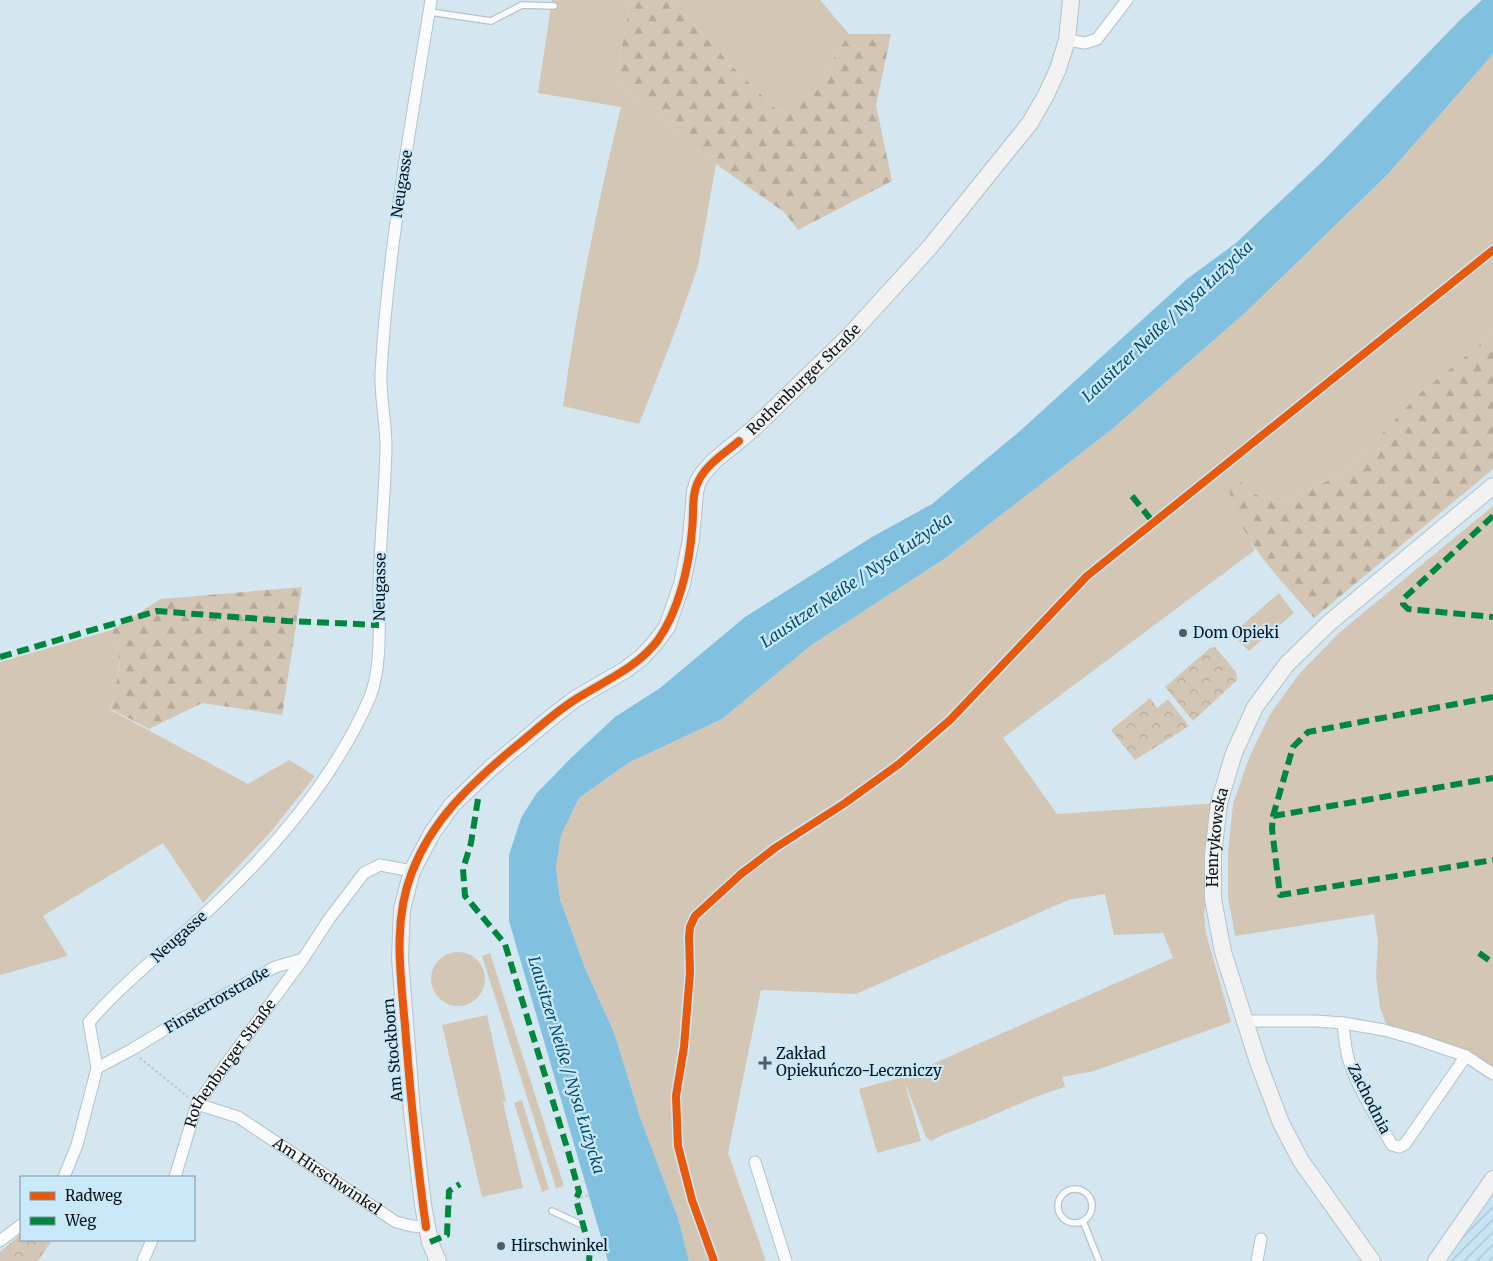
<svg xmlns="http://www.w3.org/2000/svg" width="1493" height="1261" font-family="Merriweather,serif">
<defs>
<pattern id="industrial-furrows" width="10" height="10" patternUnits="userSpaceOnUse" patternTransform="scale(1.25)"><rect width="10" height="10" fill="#c6e4f4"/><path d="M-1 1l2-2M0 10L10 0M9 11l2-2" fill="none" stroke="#a9c3d1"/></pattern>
<pattern id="forest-firs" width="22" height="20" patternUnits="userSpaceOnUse" patternTransform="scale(1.25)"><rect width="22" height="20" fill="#d4c6b4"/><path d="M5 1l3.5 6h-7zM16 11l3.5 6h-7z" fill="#b4a99a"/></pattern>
<pattern id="park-crowns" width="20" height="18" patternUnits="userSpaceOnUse" patternTransform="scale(1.25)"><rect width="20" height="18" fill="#d4c6b4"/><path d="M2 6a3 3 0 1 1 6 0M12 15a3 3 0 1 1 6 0" fill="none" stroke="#b4a99a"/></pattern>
</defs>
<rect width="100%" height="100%" fill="#d4e6f0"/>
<path fill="url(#industrial-furrows)" d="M 1493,1190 L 1493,1261 L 1443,1261 Z"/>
<path fill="#d4c6b4" d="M 552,0 L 631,0 L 615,80 L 716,164 L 698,266 L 675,332 L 639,424 L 563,406 C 577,305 597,206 621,107 L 538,93 Z
M 671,0 L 820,0 L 849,34 L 824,73 L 789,114 L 777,110 L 735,69 Z
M 1493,54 L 1493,334 L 1419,394 L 1346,472 L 1281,503 L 1248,492 L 1232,503 L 1255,550 L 1003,738 L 1057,814 L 1219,803 L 1204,913 L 1206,933 L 1231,1022 L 1094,1071 L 1062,1077 L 1065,1087 C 1033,1096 1005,1111 974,1123 C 959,1129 945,1133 931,1141 L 926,1137 L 904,1080 L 921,1141 L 877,1153 L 859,1089 L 903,1077 L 1173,958 L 1163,933 L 1114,935 L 1105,894 L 1068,900 L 856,994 L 761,990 L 728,1153 L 766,1261 L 689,1261 L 678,1218 L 640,1117 L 615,1035 L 585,968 L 560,899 L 556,868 L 561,834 L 579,798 L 628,763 L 722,719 L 810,646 L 944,559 L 1111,430 L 1247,311 L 1387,175 Z
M 1493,506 L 1493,1070 L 1387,1026 L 1380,1008 L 1376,976 L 1378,941 L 1374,914 L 1235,936 L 1228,897 L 1228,853 L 1233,804 L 1249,758 L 1269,716 L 1299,674 L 1340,632 Z
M 1279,593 L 1294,613 L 1249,651 L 1232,634 Z
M 112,630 L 120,664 L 111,710 L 248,784 L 289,760 L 315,776 L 269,834 L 203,903 L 163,843 L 43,916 L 68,956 L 0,975 L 0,662 Z
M431 979a27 27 0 1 1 54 0a27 27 0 1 1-54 0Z
M 490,953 L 564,1186 L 556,1188 L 482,956 Z
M 487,1015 L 506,1101 L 503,1102 L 523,1188 L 482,1197 L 442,1025 Z
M 522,1100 L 549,1189 L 542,1192 L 514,1103 Z"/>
<path fill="url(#forest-firs)" d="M 631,0 L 671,0 L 735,69 L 777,110 L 788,114 L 824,73 L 849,34 L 891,34 L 876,105 L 892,181 L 798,230 L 784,212 L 716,164 L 615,80 Z
M 1493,334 L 1493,469 L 1314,618 C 1281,579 1238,540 1229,488 L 1240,481 L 1248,492 L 1281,503 L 1346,472 L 1419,394 Z
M 302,587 L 282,715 L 202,703 L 149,729 L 111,709 L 120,664 L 112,630 L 161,599 Z"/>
<path fill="url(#park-crowns)" d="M 1215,647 L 1236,672 L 1237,680 L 1193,721 L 1165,687 L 1210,648 Z
M 1150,698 L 1157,708 L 1168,699 L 1189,726 L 1135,760 L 1111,730 Z
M 21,1234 L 21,1240 L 52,1240 L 38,1261 L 0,1261 L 0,1252 Z"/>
<path fill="#82c0e0" d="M 1482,0 L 1493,0 L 1493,54 L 1387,175 L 1247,311 L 1111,430 L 944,559 L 810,646 L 722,719 L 628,763 L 579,798 L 561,835 L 556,868 L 560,899 L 585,968 L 615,1035 L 640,1117 L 678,1218 L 689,1261 L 608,1261 L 509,921 L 509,855 L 521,818 L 536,794 L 571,758 L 615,717 L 660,688 L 745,617 L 872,537 L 932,504 L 1020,431 L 1187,279 L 1236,243 L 1324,160 L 1461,19 Z"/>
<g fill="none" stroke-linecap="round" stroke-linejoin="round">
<defs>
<path id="lane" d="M 430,12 L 491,21 L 522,5 L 554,6
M1058 1206a17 17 0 1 1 34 0a17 17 0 1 1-34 0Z
M 552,1211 L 582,1225
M 1083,1221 L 1099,1261"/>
<g id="street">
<path d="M 1067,40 L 1085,43 L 1097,39 L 1127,0"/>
<path d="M 1245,1021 L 1316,1021 L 1343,1023 L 1384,1030 L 1416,1039 L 1466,1056 L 1493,1074"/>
<path d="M 1343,1023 C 1344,1035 1345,1049 1349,1061 C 1359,1091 1377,1118 1392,1145 L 1399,1147 L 1405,1144 L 1466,1056"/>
<path d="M 97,1068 L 131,1050 L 182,1019 L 275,967 L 303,959"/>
<path id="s1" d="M 197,1104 L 238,1117 L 396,1222 L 412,1226 L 426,1227"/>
<path d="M 755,1162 L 786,1261"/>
<path d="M 64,1177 L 77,1145 L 97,1068 L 89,1022 C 125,981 169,947 210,909 C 274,849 335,778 370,697 C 382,667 379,621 379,589 C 380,542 385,494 386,447 C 386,422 380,397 381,373 C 388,248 411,124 431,0"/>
<path id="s2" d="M 175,1177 L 197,1104 L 303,959 L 329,919 L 364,873 L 380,865 L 412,871"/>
<path d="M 0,1241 L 21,1225"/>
<path d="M 143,1261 L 152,1240"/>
<path d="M 1257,1261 L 1261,1239"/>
</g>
<g id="secondary">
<path id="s3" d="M 438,1261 L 430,1242 L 423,1205 L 412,1112 L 400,958 L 402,909 L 412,871 L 432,833 L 452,805 L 492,767 L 553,716 L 575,699 L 625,670 L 641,658 L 655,643 L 667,627 L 682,584 L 691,539 L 695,492 L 698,481 L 704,472 L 715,460 L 753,429 L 849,336 L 930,247 L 1030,123 L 1046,95 L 1058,69 L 1067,40 L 1071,0"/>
<path id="s4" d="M 1372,1261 L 1301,1161 L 1281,1123 L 1258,1062 L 1223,952 L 1213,899 L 1213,855 L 1219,803 L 1234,753 L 1255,707 L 1287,664 L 1329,623 L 1493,486"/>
<path d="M 1436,1261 L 1493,1179"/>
</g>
</defs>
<use href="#lane" stroke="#b5c2ca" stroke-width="8"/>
<use href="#street" stroke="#b5c2ca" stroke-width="13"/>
<use href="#secondary" stroke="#b5c2ca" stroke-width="18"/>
<path stroke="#c2c8cc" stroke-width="2.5" stroke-dasharray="2.5 2.5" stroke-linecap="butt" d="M 140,1058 L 188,1097
M 661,1172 L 683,1166
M 576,1199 L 589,1195
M 29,1261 L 42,1240"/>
<use href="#lane" stroke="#f9fbfd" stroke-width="5.5"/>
<use href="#street" stroke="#f9fbfd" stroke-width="11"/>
<use href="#secondary" stroke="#f1f2f1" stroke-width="16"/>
<path stroke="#00873e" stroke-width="6" stroke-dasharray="12 6" stroke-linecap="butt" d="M 1132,496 L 1153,522
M 1493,516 L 1403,599 L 1403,604 L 1408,609 L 1493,617
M 0,657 L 157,611 L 287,621 L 379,625
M 1493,697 L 1308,732 L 1293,747 L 1273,816 L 1272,829 L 1280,895 L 1493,860
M 478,799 L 471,843 L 463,869 L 465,896 L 505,944 L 568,1151 L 579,1192 L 576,1199 L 590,1250 L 589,1261
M 1273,816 L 1493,778
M 1479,953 L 1493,963
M 430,1242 L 447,1235 L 449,1191 L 460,1184"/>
<defs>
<path id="cycleway" d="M 426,1227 C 417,1164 411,1101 406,1038 C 402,983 391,925 412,872 C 432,820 469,786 510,751 C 532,734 552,714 576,699 C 604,681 637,668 658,640 C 679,610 689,567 692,530 C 694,514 691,494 699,480 C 707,464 725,453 739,441
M 714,1261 L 692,1200 L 678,1146 L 676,1096 L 684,1047 L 690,972 L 689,937 L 690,927 L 695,916 L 741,874 L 775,848 L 845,803 L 899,764 L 950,720 L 1087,576 L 1493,250"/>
</defs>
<use href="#cycleway" stroke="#c9e9fb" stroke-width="11"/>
<use href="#cycleway" stroke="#e8590c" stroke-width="8"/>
</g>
<g fill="#4f5d65" stroke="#c9e9fb" stroke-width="2">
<circle cx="1183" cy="633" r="5"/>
<path d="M762.5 1055.5h5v5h5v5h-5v5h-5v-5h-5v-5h5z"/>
<circle cx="501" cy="1246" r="5"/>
</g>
<g text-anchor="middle" stroke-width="4.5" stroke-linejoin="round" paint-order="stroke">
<g font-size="15" fill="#08131a" stroke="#c9e9fb">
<text transform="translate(402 184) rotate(-81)" y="5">Neugasse</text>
<text dy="5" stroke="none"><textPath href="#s3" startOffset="1050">Rothenburger Straße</textPath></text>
<text transform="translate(380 587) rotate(-89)" y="5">Neugasse</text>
<text dy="5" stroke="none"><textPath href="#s4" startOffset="462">Henrykowska</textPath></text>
<text transform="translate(179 937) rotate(-42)" y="5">Neugasse</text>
<text transform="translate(217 1000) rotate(-30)" y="5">Finstertorstraße</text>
<text transform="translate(393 1050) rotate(-95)" y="5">Am Stockborn</text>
<text dy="5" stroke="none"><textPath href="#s2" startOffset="128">Rothenburger Straße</textPath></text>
<text transform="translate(1369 1099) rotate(63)" y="5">Zachodnia</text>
<text dy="5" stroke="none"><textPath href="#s1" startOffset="150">Am Hirschwinkel</textPath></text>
</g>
<g font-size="15" fill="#08131a" stroke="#c9e9fb" text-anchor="start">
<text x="1193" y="638">Dom Opieki</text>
<text x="776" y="1059">Zakład<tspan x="776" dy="17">Opiekuńczo-Leczniczy</tspan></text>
<text x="511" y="1251">Hirschwinkel</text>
</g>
<g font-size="16" font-style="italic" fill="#054b67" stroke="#c9e9fb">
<text transform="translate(1167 321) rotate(-43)" y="6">Lausitzer Neiße / Nysa Łużycka</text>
<text transform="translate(856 580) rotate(-34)" y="6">Lausitzer Neiße / Nysa Łużycka</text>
<text transform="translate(567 1065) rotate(73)" y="6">Lausitzer Neiße / Nysa Łużycka</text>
</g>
</g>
<rect x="20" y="1176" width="175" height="65" fill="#c9e9fb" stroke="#7c93a1"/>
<rect x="30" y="1192" width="25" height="8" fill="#e8590c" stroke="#7c93a1"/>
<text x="65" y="1201" font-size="15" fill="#08131a">Radweg</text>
<rect x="30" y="1217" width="25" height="8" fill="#00873e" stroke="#7c93a1"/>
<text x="65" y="1226" font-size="15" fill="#08131a">Weg</text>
</svg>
